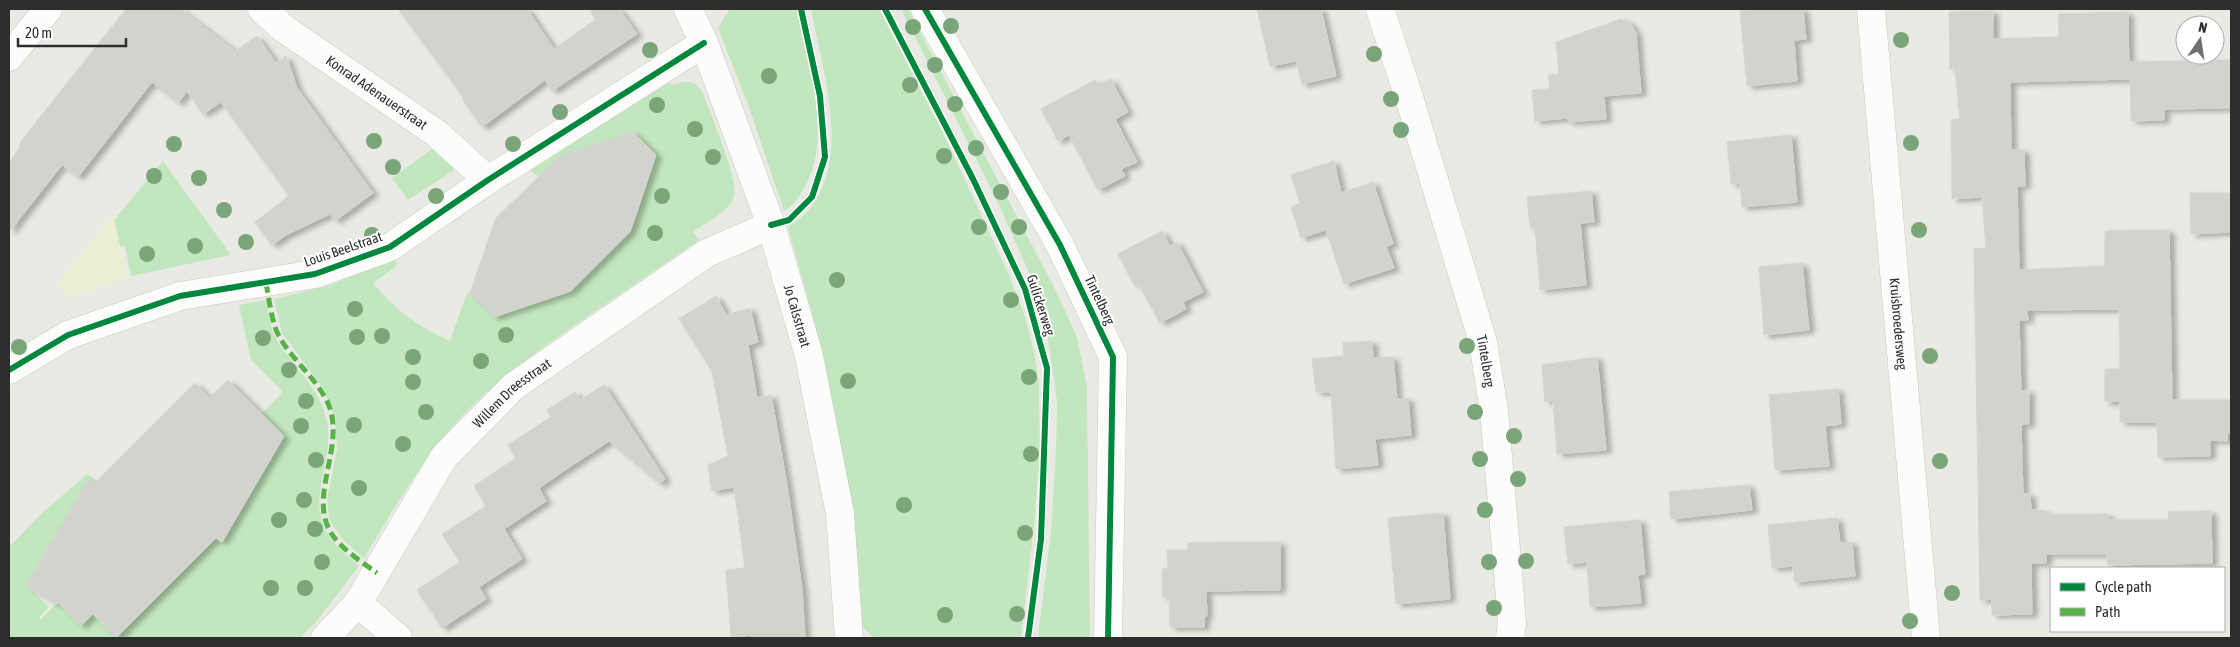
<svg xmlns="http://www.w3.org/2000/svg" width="2240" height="647" font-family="'Asap Condensed',sans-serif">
<defs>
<filter id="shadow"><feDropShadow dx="5.5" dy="3" stdDeviation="2.5" flood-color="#0004"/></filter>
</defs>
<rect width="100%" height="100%" fill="#eaeae4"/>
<path fill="#c2e7be" d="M 730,9 L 797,9 C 808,65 835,141 802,192 C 796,201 793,206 784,211 L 750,110 L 718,28 Z
M 811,9 L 879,9 L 947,141 L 1009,275 L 1026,320 L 1034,352 L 1039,385 L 1040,452 L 1034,526 L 1021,638 L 875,638 L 861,626 L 838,435 L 812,313 L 788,227 C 861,183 823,75 811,9 Z
M 901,9 L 908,9 L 1054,287 L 1077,337 L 1087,387 L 1090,638 L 1038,638 L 1051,530 L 1056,453 L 1057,401 L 1047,332 L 1037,297 L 1039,295 L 999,205 Z
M 666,77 L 671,85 C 685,81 692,79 702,91 C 709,109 740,183 734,197 C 728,212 706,223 693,232 L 699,240 C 660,267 621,293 582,320 C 542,348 501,376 466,412 C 424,455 395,507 364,558 L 343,540 L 329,520 L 327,499 L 337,450 L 335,419 L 324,390 L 282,333 L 274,299 L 331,285 L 395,258 L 397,264 L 395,267 L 373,283 C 395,310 419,327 450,341 L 467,293 L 472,295 L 493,317 L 553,297 L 577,262 L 589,273 L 612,250 L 636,215 L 656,155 L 633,132 L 573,152 L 549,187 L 531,170 Z
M 436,146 L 450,160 L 454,170 L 408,200 L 392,178 Z
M 163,161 L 231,255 L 131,276 L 125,246 L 120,246 L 114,220 Z
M 266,300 C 269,311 270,327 275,337 C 291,365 321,388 327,421 C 335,461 305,499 329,536 C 336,547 350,557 359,566 L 316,622 L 300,638 L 9,638 L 9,547 L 40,515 L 87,474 L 97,481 L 28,587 L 49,607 L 39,618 L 40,620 L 58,602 L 81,626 L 93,614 L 116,637 L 218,536 L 222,542 L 284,437 L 261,414 L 281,394 L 282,391 L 251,360 L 239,305 Z"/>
<path fill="#ebeed2" d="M 113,214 L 127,277 L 72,298 L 57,285 Z"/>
<path fill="#d3d3ce" stroke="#d5d5d0" filter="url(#shadow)" d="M 126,9 L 180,9 L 235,51 L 257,36 L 276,63 L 286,56 L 297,88 L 373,193 L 335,221 L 330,214 L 286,235 L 272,245 L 255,222 L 289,196 L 221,102 L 203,114 L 187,91 L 178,103 L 152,82 L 78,177 L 62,165 L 9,232 L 9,163 L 21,146 L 19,145 L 25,136 Z
M 398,9 L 527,9 L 554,49 L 595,20 L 590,9 L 619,9 L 637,34 L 552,91 L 545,80 L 482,127 L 462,99 L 464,98 Z
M 1257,9 L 1321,9 L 1336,76 L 1302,84 L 1296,61 L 1270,66 Z
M 1765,9 L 1803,9 L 1806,39 L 1794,40 L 1797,81 L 1747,86 L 1740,11 Z
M 1993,11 L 1993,39 L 2059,37 L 2058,14 L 2128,12 L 2129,79 L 2010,82 L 2011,150 L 2024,150 L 2025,186 L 2017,186 L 2019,270 L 2105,266 L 2105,231 L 2169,230 L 2172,400 L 2231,400 L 2231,433 L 2227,433 L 2227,441 L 2210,440 L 2210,456 L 2158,457 L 2157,422 L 2120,422 L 2120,401 L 2105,402 L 2105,369 L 2120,369 L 2119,309 L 2027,310 L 2028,320 L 2019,320 L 2021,391 L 2029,390 L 2029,424 L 2021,424 L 2023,494 L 2030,494 L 2031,510 L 2045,511 L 2045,515 L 2108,514 L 2108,520 L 2169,520 L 2168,512 L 2211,511 L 2212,563 L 2108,565 L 2107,554 L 2046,554 L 2046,563 L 2031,563 L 2032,614 L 1992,615 L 1992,599 L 1980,600 L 1974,249 L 1986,248 L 1982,197 L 1952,199 L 1951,120 L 1960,119 L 1955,68 L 1950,69 L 1949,12 Z
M 1621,19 L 1630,23 L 1636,33 L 1641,93 L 1604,96 L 1606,119 L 1569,122 L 1568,118 L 1535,121 L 1532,90 L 1550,89 L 1548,75 L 1559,74 L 1556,42 Z
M 2231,60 L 2231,108 L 2164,109 L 2164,120 L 2131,121 L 2130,62 Z
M 1111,79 L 1128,112 L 1115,119 L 1137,162 L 1121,169 L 1125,176 L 1098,190 L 1069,135 L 1058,141 L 1041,109 L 1095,80 L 1098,85 Z
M 633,132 L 656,155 L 630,232 L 571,291 L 494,317 L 470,293 L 496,218 L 560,156 Z
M 1791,135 L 1797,202 L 1742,207 L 1740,183 L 1731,184 L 1727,142 Z
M 1334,161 L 1341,193 L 1373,182 L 1393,244 L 1386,246 L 1394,268 L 1344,284 L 1326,230 L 1301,238 L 1291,207 L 1300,203 L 1291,175 Z
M 1591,191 L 1594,222 L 1580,223 L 1586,285 L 1540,290 L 1535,227 L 1530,228 L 1527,197 Z
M 2190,193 L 2231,193 L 2231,232 L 2191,234 Z
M 1162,231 L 1170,246 L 1177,242 L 1203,292 L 1183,302 L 1186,309 L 1160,323 L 1138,283 L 1134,285 L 1118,254 Z
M 1802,263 L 1809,330 L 1764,335 L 1759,267 Z
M 716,296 L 726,315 L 750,308 L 758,342 L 748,345 L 757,398 L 771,395 L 787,485 L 802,589 L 805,638 L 752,638 L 752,635 L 731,637 L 726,570 L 745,568 L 734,487 L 712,491 L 708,465 L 728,456 L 712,371 L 679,319 Z
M 1372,341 L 1373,358 L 1393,357 L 1397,399 L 1408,398 L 1411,435 L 1375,439 L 1378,465 L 1336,469 L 1331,392 L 1316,392 L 1312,359 L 1344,356 L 1343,343 Z
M 1597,357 L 1606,450 L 1557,454 L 1553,401 L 1545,402 L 1542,365 Z
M 228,380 L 284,436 L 222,542 L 216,538 L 116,638 L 93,614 L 81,626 L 58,602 L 57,604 L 26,586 L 88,479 L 95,483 L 195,383 L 209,398 Z
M 604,385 L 665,479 L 660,484 L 609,441 L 565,470 L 539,488 L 546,501 L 504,529 L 522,559 L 479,587 L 486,599 L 442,628 L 417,590 L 460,562 L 442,534 L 486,506 L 474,486 L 516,458 L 508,445 L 551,417 L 547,410 L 575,392 L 580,400 Z
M 1838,389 L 1841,424 L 1825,426 L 1829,466 L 1775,470 L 1769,395 Z
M 1749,485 L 1752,510 L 1671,519 L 1669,492 Z
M 1443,513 L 1450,599 L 1396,604 L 1388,518 Z
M 1837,518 L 1840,543 L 1852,542 L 1855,576 L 1794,582 L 1793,566 L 1772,568 L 1768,525 Z
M 1640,520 L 1645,574 L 1638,575 L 1641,603 L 1590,607 L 1587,562 L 1568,564 L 1564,527 Z
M 1280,542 L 1280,590 L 1206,591 L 1207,616 L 1204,616 L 1204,627 L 1170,627 L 1169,597 L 1162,597 L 1162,569 L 1168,568 L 1167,550 L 1188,550 L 1188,543 Z"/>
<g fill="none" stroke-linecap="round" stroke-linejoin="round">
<defs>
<g id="street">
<path id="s1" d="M 262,9 L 283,28 L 436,133 L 488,180"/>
<path id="s2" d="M 688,9 L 704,43 L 771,225 L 809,356 L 840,514 L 849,638"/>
<path d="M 925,9 L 1060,245 L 1113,357 L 1108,638"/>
<path id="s3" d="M 1380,9 L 1408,94 L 1483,342 L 1494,411 L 1507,560 L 1512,623 L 1510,638"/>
<path id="s4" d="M 1871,9 L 1926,638"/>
<path d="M 9,57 L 48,9"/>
<path d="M 9,370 L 68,335 L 180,296 L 315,274 L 390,247 L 488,180 L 704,43"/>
<path d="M 358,603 L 398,638"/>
<path id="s5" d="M 325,638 L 358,603 L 444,457 L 514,386 L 707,253 L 771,225"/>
</g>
</defs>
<use href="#street" stroke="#c8c8c8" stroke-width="29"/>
<use href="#street" stroke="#fcfcfb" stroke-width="28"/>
<path stroke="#56b246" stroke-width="5" stroke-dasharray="10 5" stroke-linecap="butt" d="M 266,283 C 269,298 272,326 280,338 C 293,360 314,377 326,399 C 349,443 307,493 331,533 C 341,549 362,562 377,573"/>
<defs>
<path id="cycleway" d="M 885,9 L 973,179 L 1025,289 L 1047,368 L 1041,539 L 1028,638
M 925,9 L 1060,245 L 1113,357 L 1108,638
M 771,225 L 789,220 L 812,197 L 825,157 L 820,96 L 801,9
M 9,370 L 68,335 L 180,296 L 315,274 L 390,247 L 488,180 L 704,43"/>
</defs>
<use href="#cycleway" stroke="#fff" stroke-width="9"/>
<use href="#cycleway" stroke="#00873e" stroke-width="6"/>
</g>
<g fill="#79a579">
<circle cx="951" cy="26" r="8"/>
<circle cx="913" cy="27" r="8"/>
<circle cx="1901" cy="40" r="8"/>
<circle cx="650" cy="50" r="8"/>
<circle cx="1374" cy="54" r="8"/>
<circle cx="935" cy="65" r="8"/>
<circle cx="769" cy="76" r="8"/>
<circle cx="910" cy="85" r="8"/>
<circle cx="1391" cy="99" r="8"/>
<circle cx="955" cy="104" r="8"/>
<circle cx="657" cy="105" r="8"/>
<circle cx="560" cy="112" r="8"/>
<circle cx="695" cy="129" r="8"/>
<circle cx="1401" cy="130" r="8"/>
<circle cx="374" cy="141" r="8"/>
<circle cx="1911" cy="143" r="8"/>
<circle cx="174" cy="144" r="8"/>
<circle cx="513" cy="144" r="8"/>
<circle cx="976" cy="148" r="8"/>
<circle cx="944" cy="156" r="8"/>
<circle cx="713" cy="157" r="8"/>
<circle cx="393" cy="167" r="8"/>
<circle cx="154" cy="176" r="8"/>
<circle cx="199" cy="178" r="8"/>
<circle cx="1001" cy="192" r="8"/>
<circle cx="436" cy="196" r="8"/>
<circle cx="662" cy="196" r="8"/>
<circle cx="224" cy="210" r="8"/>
<circle cx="979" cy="227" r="8"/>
<circle cx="1019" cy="227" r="8"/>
<circle cx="1919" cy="230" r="8"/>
<circle cx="655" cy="233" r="8"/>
<circle cx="372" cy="235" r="8"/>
<circle cx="246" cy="242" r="8"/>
<circle cx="195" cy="246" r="8"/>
<circle cx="147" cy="254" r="8"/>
<circle cx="837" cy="280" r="8"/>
<circle cx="1011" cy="300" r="8"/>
<circle cx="355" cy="309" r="8"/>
<circle cx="506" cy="335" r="8"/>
<circle cx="382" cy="336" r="8"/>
<circle cx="357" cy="337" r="8"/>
<circle cx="263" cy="338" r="8"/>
<circle cx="1467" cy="346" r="8"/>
<circle cx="19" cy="347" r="8"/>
<circle cx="1930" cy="356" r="8"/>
<circle cx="413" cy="357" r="8"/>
<circle cx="481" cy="361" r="8"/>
<circle cx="289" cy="370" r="8"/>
<circle cx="1029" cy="377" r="8"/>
<circle cx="848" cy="381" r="8"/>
<circle cx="413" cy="382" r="8"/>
<circle cx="306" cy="401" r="8"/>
<circle cx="426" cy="412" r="8"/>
<circle cx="1475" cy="412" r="8"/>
<circle cx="354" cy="425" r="8"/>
<circle cx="301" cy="426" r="8"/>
<circle cx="1514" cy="436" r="8"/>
<circle cx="403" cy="444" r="8"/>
<circle cx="1031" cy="454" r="8"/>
<circle cx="1480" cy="459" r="8"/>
<circle cx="316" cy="460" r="8"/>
<circle cx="1940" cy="461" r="8"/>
<circle cx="1518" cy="479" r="8"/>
<circle cx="359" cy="488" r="8"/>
<circle cx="304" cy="500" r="8"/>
<circle cx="904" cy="505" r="8"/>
<circle cx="1485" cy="510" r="8"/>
<circle cx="279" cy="520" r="8"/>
<circle cx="315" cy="529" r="8"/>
<circle cx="1025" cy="533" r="8"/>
<circle cx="1526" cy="561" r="8"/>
<circle cx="322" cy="562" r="8"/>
<circle cx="1489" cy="562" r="8"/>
<circle cx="271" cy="588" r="8"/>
<circle cx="305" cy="588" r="8"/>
<circle cx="1952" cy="593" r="8"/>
<circle cx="1494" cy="608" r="8"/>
<circle cx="1017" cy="614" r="8"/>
<circle cx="945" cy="615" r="8"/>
<circle cx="1910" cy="621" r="8"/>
</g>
<g text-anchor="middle" stroke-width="4" stroke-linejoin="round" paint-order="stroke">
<g font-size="14" fill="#2d2d2d" stroke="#fff">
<text dy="5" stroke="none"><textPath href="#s1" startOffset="142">Konrad Adenauerstraat</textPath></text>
<text transform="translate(343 249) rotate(-19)" y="5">Louis Beelstraat</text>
<text transform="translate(1100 300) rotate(65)" y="5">Tintelberg</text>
<text transform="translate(1041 305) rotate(72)" y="5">Gulickerweg</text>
<text dy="5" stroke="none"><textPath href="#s2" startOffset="326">Jo Calsstraat</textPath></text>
<text dy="5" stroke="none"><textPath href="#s4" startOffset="316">Kruisbroedersweg</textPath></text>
<text dy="5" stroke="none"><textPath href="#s3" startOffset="368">Tintelberg</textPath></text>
<text dy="5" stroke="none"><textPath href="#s5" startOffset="311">Willem Dreesstraat</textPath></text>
</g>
</g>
<rect width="2240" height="647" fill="none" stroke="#2d2d2d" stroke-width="20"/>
<rect x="2050" y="567" width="175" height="65" fill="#ffffff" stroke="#ababab"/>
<rect x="2060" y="583" width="25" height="8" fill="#00873e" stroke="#ababab"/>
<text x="2095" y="592" font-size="15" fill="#2d2d2d">Cycle path</text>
<rect x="2060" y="608" width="25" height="8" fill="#56b246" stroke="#ababab"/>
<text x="2095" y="617" font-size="15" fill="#2d2d2d">Path</text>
<g transform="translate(2200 40) rotate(13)"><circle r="24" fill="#ffffff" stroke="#ababab"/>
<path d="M0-4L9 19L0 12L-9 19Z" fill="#6f6f6d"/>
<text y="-8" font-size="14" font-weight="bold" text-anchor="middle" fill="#2d2d2d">N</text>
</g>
<path d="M18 38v8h108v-8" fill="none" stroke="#2d2d2d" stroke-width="2.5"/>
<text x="25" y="38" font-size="15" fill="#2d2d2d" stroke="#ffffff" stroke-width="4" paint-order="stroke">20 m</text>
</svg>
